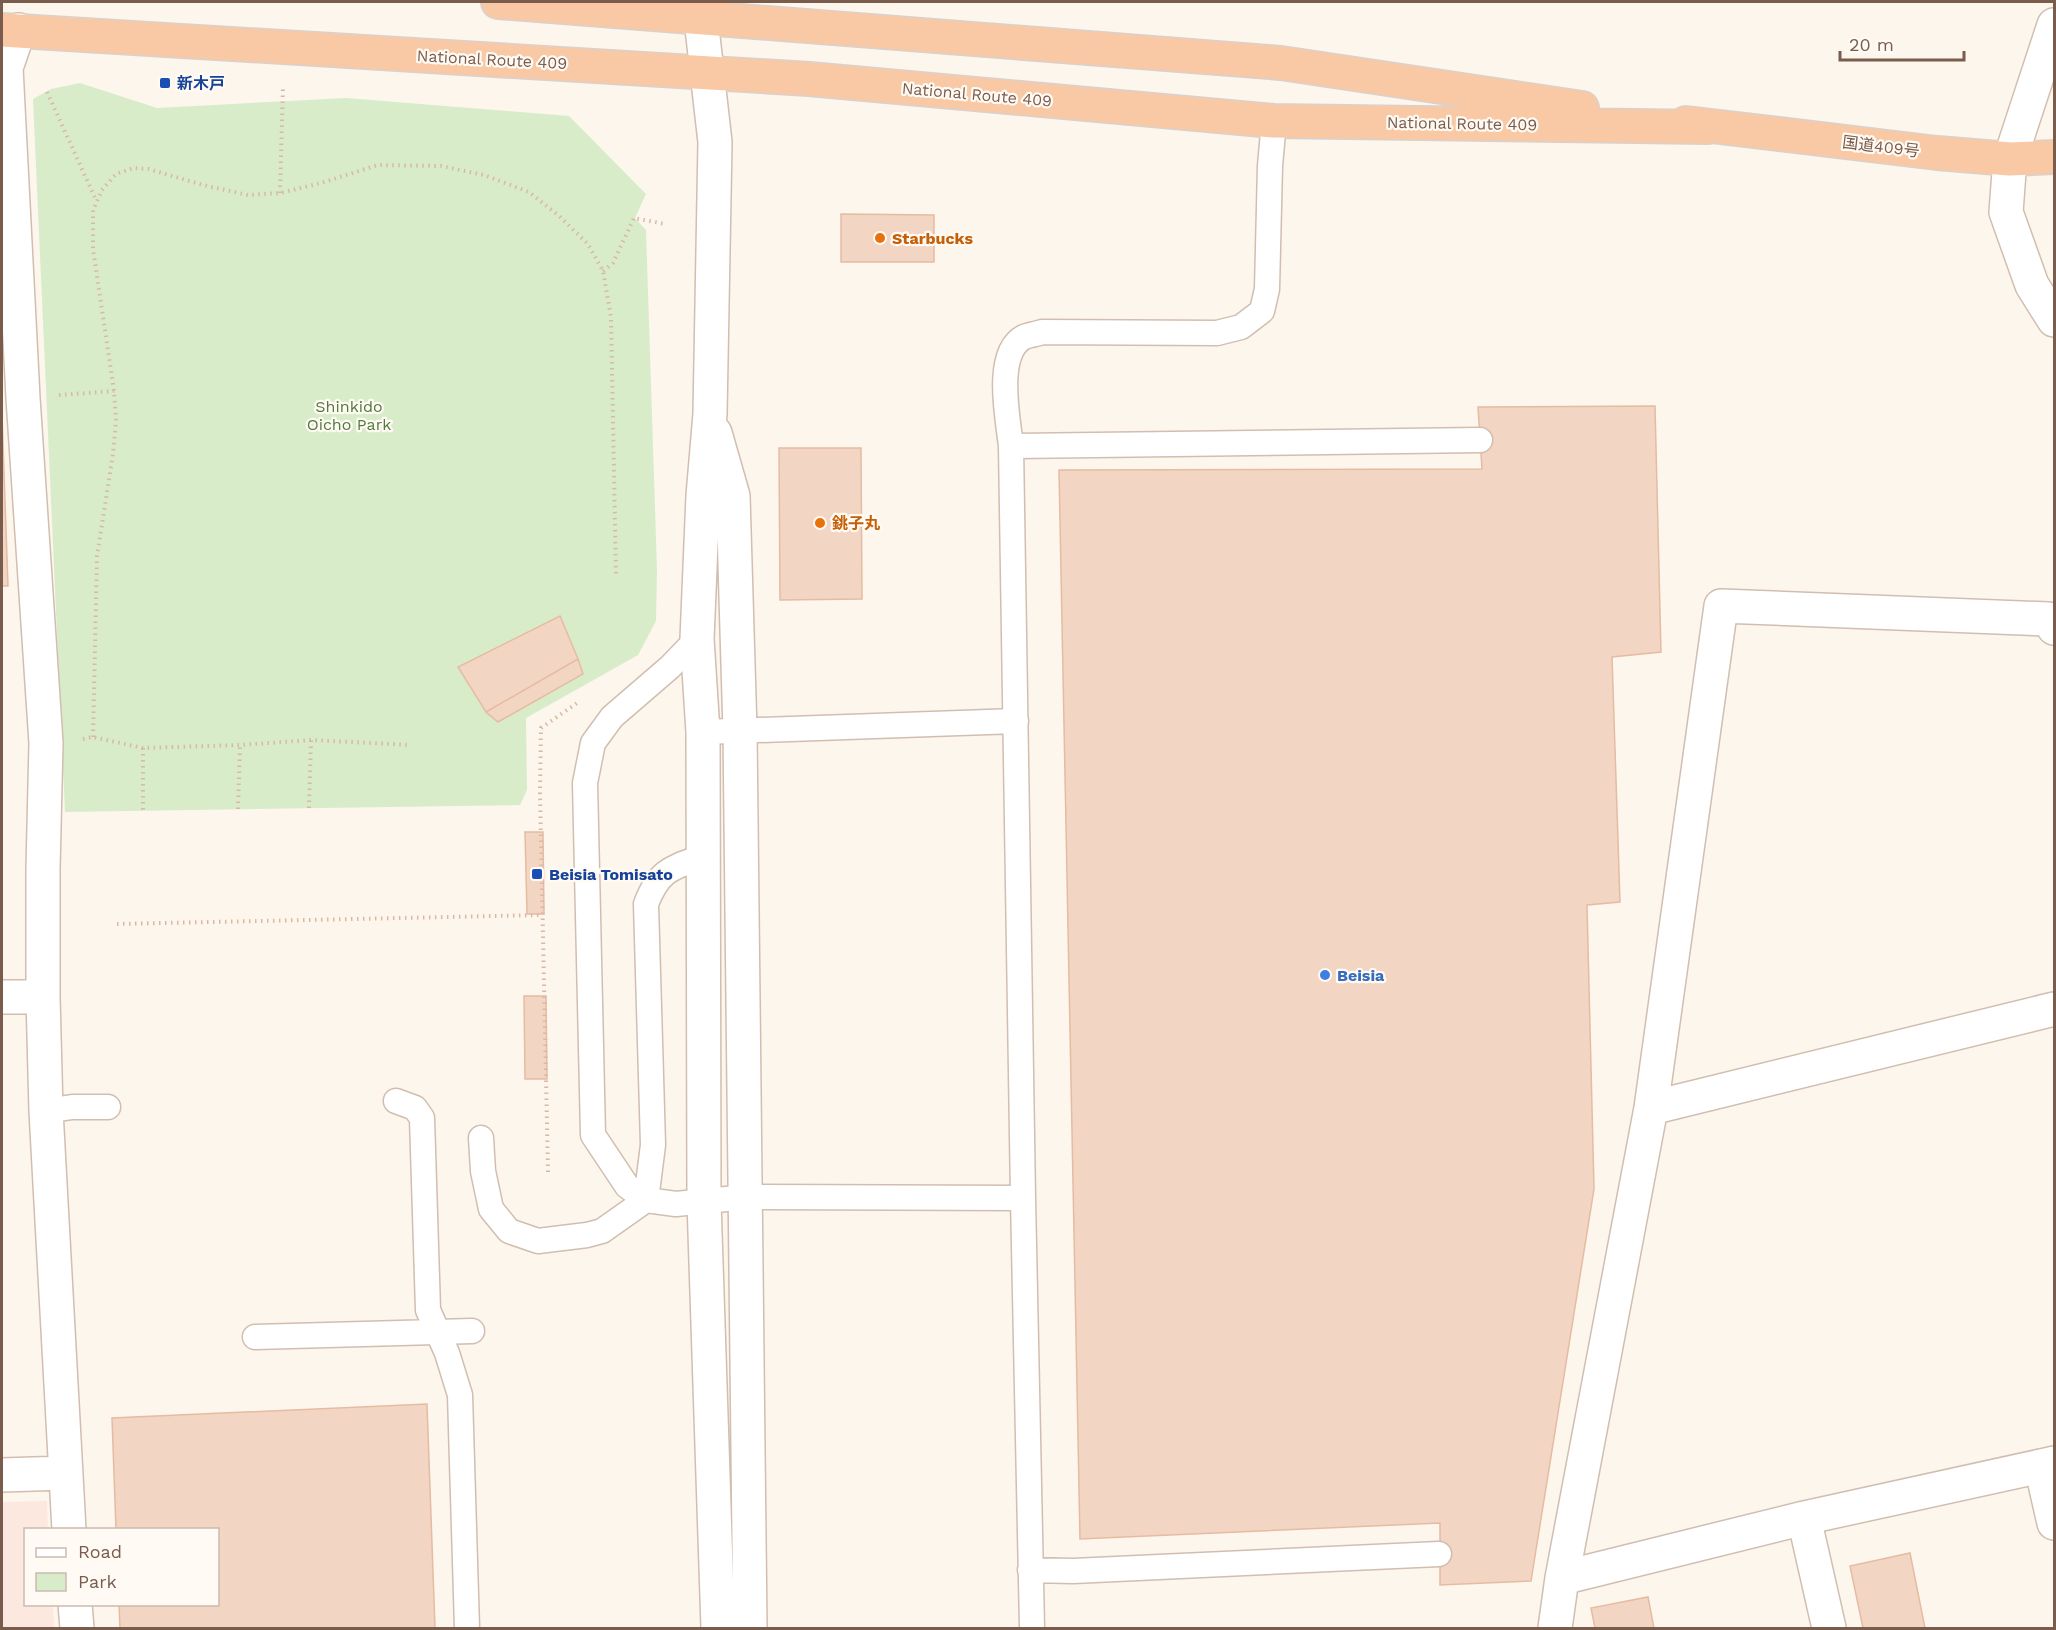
<svg xmlns="http://www.w3.org/2000/svg" width="2056" height="1630" font-family="'Work Sans','Noto Sans JP',sans-serif">
<rect width="100%" height="100%" fill="#fdf6ec"/>
<path fill="#fde8e0" d="M 47,1501 L 48,1529 L 26,1530 L 26,1604 L 53,1605 L 54,1628 L 2,1628 L 2,1502 Z"/>
<path fill="#d8ecc9" d="M 80,83 L 157,108 L 346,98 L 569,116 L 646,194 L 635,218 L 646,230 L 657,570 L 656,621 L 638,655 L 526,718 L 527,790 L 520,805 L 65,812 L 33,99 L 51,89 Z"/>
<path fill="#f3d5c3" stroke="#e6bba3" stroke-width="1.5" d="M 841,214 L 934,215 L 934,262 L 841,262 Z
M 1655,406 L 1661,652 L 1612,657 L 1620,902 L 1587,905 L 1594,1189 L 1531,1581 L 1440,1585 L 1440,1523 L 1080,1539 L 1059,470 L 1482,469 L 1478,407 Z
M 2,415 L 8,586 L 2,586 Z
M 779,448 L 861,448 L 862,599 L 780,600 Z
M 560,616 L 578,659 L 486,712 L 458,667 Z
M 578,659 L 583,674 L 498,722 L 486,712 Z
M 525,832 L 543,832 L 544,914 L 527,914 Z
M 524,996 L 546,996 L 547,1079 L 525,1079 Z
M 427,1404 L 435,1628 L 120,1628 L 119,1604 L 218,1604 L 218,1530 L 116,1530 L 112,1418 Z
M 1910,1553 L 1925,1628 L 1863,1628 L 1850,1566 Z
M 1648,1597 L 1654,1628 L 1595,1628 L 1591,1608 Z"/>
<g fill="none" stroke-linecap="round" stroke-linejoin="round">
<defs>
<path id="service" d="M 1011,446 L 1480,440
M 697,639 L 670,667 L 612,717 L 593,743 L 585,783 L 593,1135 L 627,1186 L 646,1200 L 676,1204 L 746,1197 L 1023,1198
M 703,732 L 1016,721
M 396,1101 L 415,1108 L 422,1118 L 428,1310 L 447,1353 L 460,1395 L 467,1628
M 46,1111 L 72,1107 L 108,1107
M 481,1138 L 483,1171 L 491,1209 L 509,1231 L 538,1241 L 587,1235 L 602,1231 L 646,1200 L 653,1145 L 646,904 C 659,870 671,868 704,856
M 255,1337 L 472,1331
M 1030,1570 L 1073,1571 L 1439,1554
M 1032,1628 L 1023,1198 L 1011,446 C 1008,419 994,353 1024,337 C 1029,335 1037,334 1042,332 L 1217,333 L 1241,327 L 1262,311 L 1267,289 L 1270,166 L 1274,121"/>
<path id="minor" d="M 19,30 L 6,68 L 23,398 L 46,743 L 43,869 L 43,997 L 46,1111 L 69,1530
M 2010,159 L 2054,25
M 2,997 L 43,997
M 1651,1108 L 2054,1009
M 2,1475 L 65,1473
M 1804,1518 L 1829,1628
M 1562,1578 L 1804,1518 L 2041,1466
M 75,1604 L 77,1628
M 1555,1628 L 1562,1578 L 1651,1108 L 1721,606 L 2048,619 L 2054,628"/>
<path id="tertiary" d="M 699,2 L 715,142 L 710,414 L 703,496 L 697,639 L 703,732 L 704,1202 L 718,1628
M 2010,159 L 2006,212 L 2032,285 L 2054,320
M 715,433 L 733,496 L 740,731 L 750,1628
M 2054,1463 L 2041,1466 L 2054,1523"/>
<path id="trunk" d="M 498,2 L 1281,63 L 1582,108
M 2,30 L 809,79 L 1274,121 L 1708,127
M 1686,123 L 1937,153 L 2010,159 L 2054,157"/>
</defs>
<use href="#service" stroke="#d1beb0" stroke-width="27"/>
<use href="#minor" stroke="#d1beb0" stroke-width="36"/>
<use href="#tertiary" stroke="#d1beb0" stroke-width="36"/>
<use href="#trunk" stroke="#dad1cd" stroke-width="36"/>
<path stroke="#d9b8a5" stroke-width="4" stroke-dasharray="1.5 4.5" stroke-linecap="butt" d="M 47,92 L 96,200
M 280,193 L 283,86
M 603,271 L 613,263 L 634,218 L 665,224
M 59,395 L 114,391
M 93,737 L 97,556 L 113,454 L 116,421 L 114,391 L 93,249 L 93,210 L 102,190 L 116,174 L 133,168 L 148,169 L 207,186 L 248,195 L 280,193 L 321,183 L 378,165 L 441,166 L 484,175 L 529,192 L 558,215 L 588,244 L 603,271 L 611,317 L 616,575
M 83,739 L 93,737 L 143,748 L 240,745 L 311,740 L 411,745
M 143,748 L 143,810
M 309,808 L 311,740
M 238,809 L 240,745
M 117,924 L 542,915
M 548,1172 L 540,793 L 541,728 L 580,701"/>
<use href="#service" stroke="#fff" stroke-width="24"/>
<use href="#minor" stroke="#fff" stroke-width="33"/>
<use href="#tertiary" stroke="#fff" stroke-width="33"/>
<use href="#trunk" stroke="#f9c8a4" stroke-width="33"/>
</g>
<g fill="#1a4fb4" stroke="#fffaf3" stroke-width="2">
<rect x="159" y="77" width="12" height="12" rx="3"/>
<rect x="531" y="868" width="12" height="12" rx="3"/>
</g>
<g fill="#e8710a" stroke="#fffaf3" stroke-width="2">
<circle cx="880" cy="238" r="6"/>
<circle cx="820" cy="523" r="6"/>
</g>
<circle fill="#3f7fe0" stroke="#fffaf3" stroke-width="2" cx="1325" cy="975" r="6"/>
<g text-anchor="middle" stroke-width="4.5" stroke-linejoin="round" paint-order="stroke">
<g font-size="16" fill="#7a5c4d" stroke="#fffaf3">
<text transform="translate(492 59) rotate(3)" y="6">National Route 409</text>
<text transform="translate(977 94) rotate(5)" y="6">National Route 409</text>
<text transform="translate(1462 123) rotate(1)" y="6">National Route 409</text>
<text transform="translate(1881 146) rotate(7)" y="6">国道409号</text>
</g>
<g font-size="16" font-weight="bold" fill="#164399" stroke="#fffaf3" text-anchor="start">
<text x="177" y="89">新木戸</text>
<text x="549" y="880">Beisia Tomisato</text>
</g>
<g font-size="16" font-weight="bold" fill="#c56008" stroke="#fffaf3" text-anchor="start">
<text x="892" y="244">Starbucks</text>
<text x="832" y="529">銚子丸</text>
</g>
<g font-size="16" fill="#537a41" stroke="#fffaf3">
<text x="349" y="412">Shinkido<tspan x="349" dy="18">Oicho Park</tspan></text>
</g>
<g font-size="16" font-weight="bold" fill="#366cbe" stroke="#fffaf3" text-anchor="start">
<text x="1337" y="981">Beisia</text>
</g>
</g>
<rect width="2056" height="1630" fill="none" stroke="#7a5c4d" stroke-width="6"/>
<rect x="24" y="1528" width="195" height="78" fill="#fffaf3" stroke="#cabbb1" stroke-width="1.5"/>
<rect x="36" y="1548" width="30" height="9" fill="#ffffff" stroke="#cabbb1" stroke-width="1.5"/>
<text x="78" y="1558" font-size="18" fill="#7a5c4d">Road</text>
<rect x="36" y="1573" width="30" height="18" fill="#d8ecc9" stroke="#cabbb1" stroke-width="1.5"/>
<text x="78" y="1588" font-size="18" fill="#7a5c4d">Park</text>
<path d="M1840 51v9h124v-9" fill="none" stroke="#7a5c4d" stroke-width="3"/>
<text x="1849" y="51" font-size="18" fill="#7a5c4d" stroke="#fffaf3" stroke-width="4.5" paint-order="stroke">20 m</text>
</svg>
